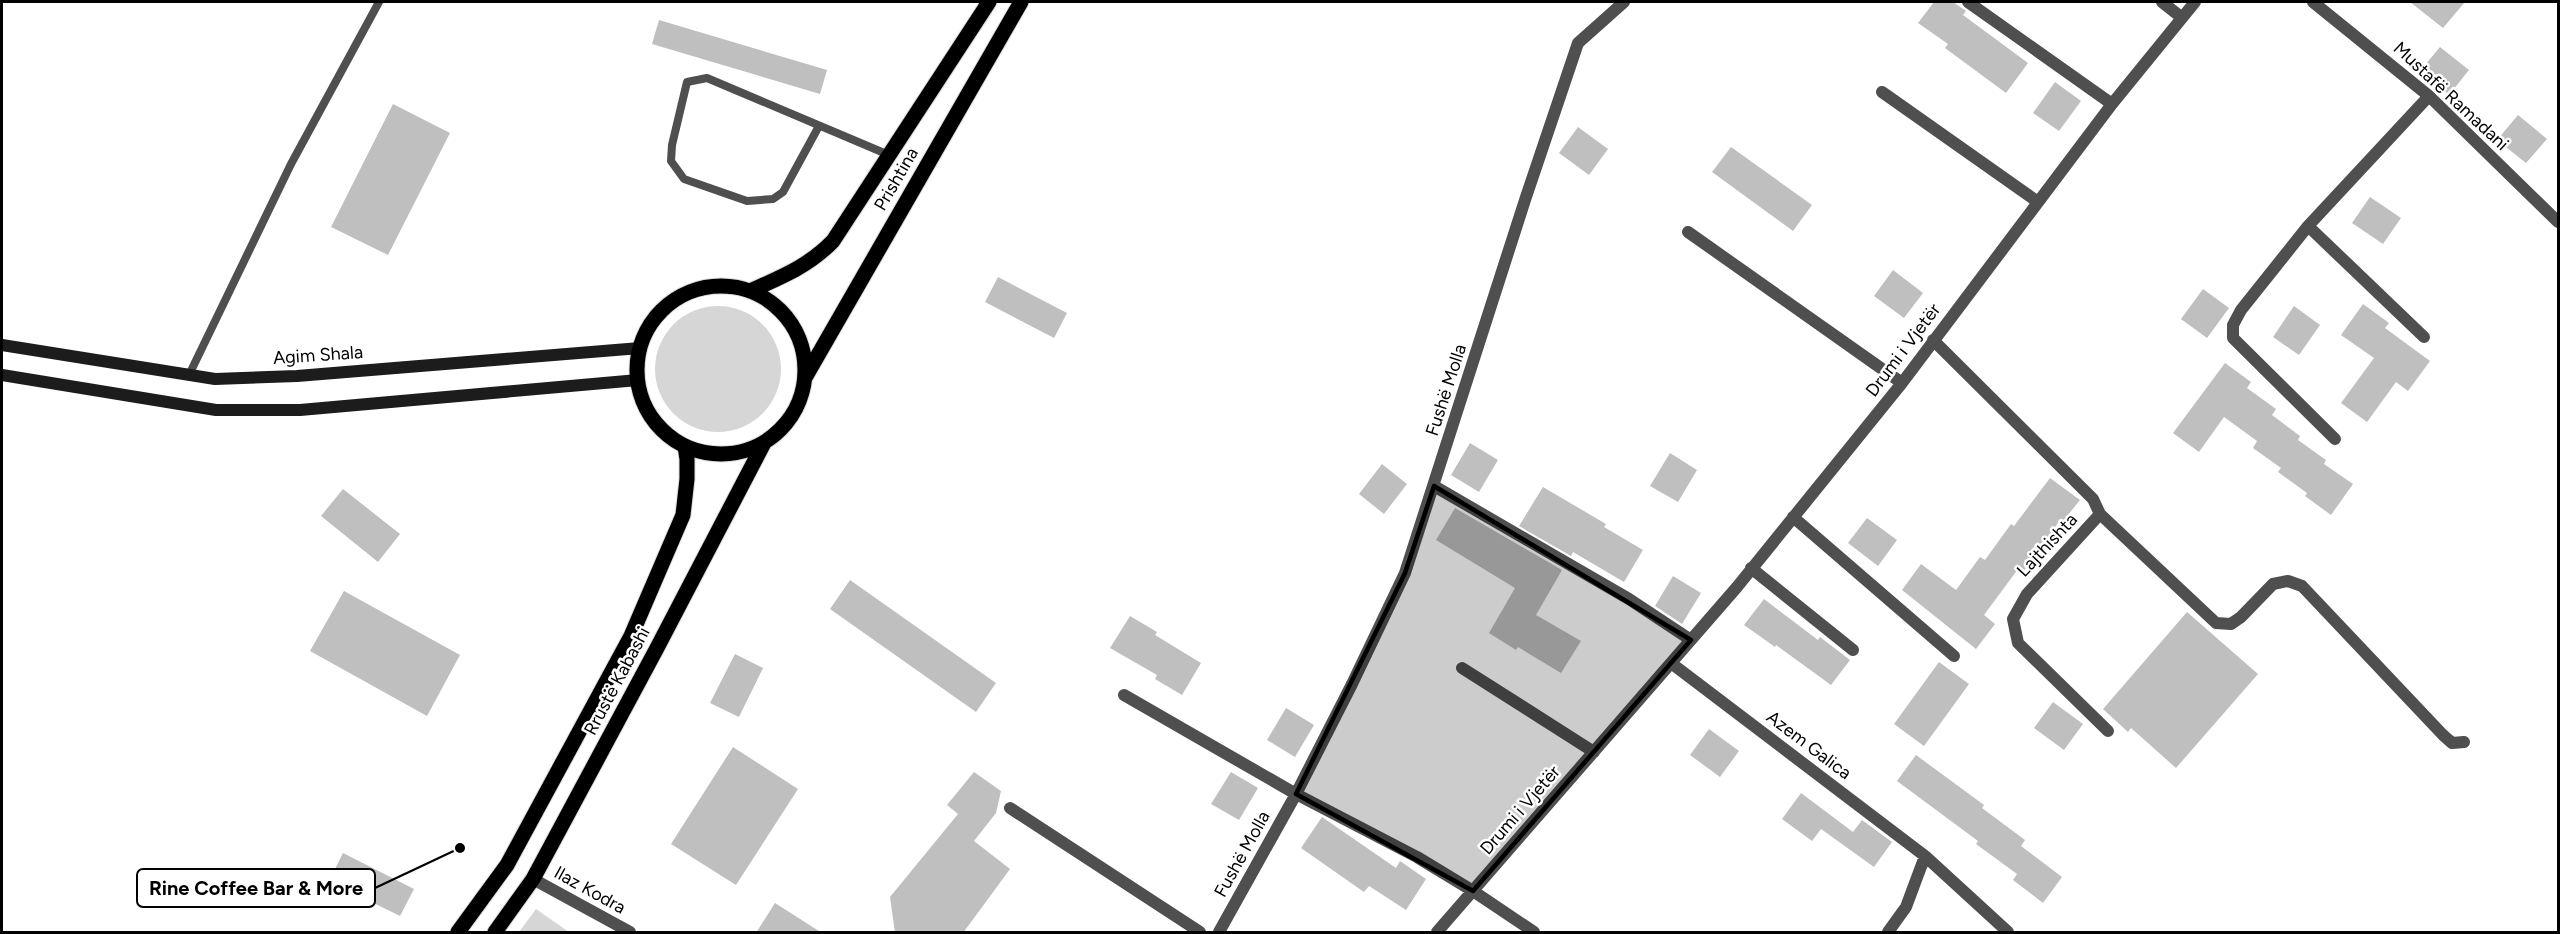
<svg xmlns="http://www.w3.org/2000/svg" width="2560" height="934" font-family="Figtree,sans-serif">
<rect width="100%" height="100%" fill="#fff"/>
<path fill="#d6d6d6" d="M655 369a63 63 0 1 1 126 0a63 63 0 1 1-126 0Z
M 536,909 L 569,932 L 519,932 Z"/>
<path fill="#bfbfbf" d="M 1934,2 L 1953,2 L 1966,11 L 1963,15 L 2028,63 L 2006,93 L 1945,48 L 1948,44 L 1918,23 Z
M 2410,2 L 2465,2 L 2443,28 Z
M 659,20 L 827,70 L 820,94 L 652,44 Z
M 2440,47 L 2469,70 L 2449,95 L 2420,71 Z
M 2055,82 L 2081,101 L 2059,131 L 2033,113 Z
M 393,104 L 450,133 L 388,255 L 331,227 Z
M 2518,115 L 2547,139 L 2526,163 L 2497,140 Z
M 1578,127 L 1608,149 L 1589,175 L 1559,153 Z
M 1731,147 L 1812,205 L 1793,231 L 1712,172 Z
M 2370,197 L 2401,218 L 2383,244 L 2352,223 Z
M 1893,270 L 1923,293 L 1904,318 L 1874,296 Z
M 998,277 L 1067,313 L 1054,338 L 985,302 Z
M 2203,289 L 2229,308 L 2207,338 L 2181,319 Z
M 2363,304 L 2389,323 L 2385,328 L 2430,361 L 2408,391 L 2396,382 L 2367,422 L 2341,403 L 2374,358 L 2341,335 Z
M 2294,306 L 2320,325 L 2299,355 L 2273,337 Z
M 2225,363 L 2251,382 L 2247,388 L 2276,409 L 2272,415 L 2300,436 L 2298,440 L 2326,460 L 2324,464 L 2353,484 L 2331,515 L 2305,496 L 2307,493 L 2278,472 L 2281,468 L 2253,448 L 2257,441 L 2224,417 L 2199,452 L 2173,433 Z
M 1470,443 L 1498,460 L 1479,492 L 1451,475 Z
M 1670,453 L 1697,470 L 1678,502 L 1650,486 Z
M 1382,464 L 1407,484 L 1384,514 L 1359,494 Z
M 2050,478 L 2080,500 L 2060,525 L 2058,523 L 2023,572 L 2018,569 L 1984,615 L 1995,624 L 1976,649 L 1902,590 L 1921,564 L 1956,590 L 1980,557 L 1985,560 L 2011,524 L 2014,526 Z
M 1543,487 L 1606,524 L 1604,527 L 1643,550 L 1624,582 L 1573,552 L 1571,556 L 1519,526 Z
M 343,489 L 400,534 L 378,562 L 321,516 Z
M 1455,508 L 1562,570 L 1536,615 L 1581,641 L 1561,673 L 1518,647 L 1516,650 L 1489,633 L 1515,588 L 1436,540 Z
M 1867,518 L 1897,540 L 1878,566 L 1848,543 Z
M 1673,576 L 1701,593 L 1682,624 L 1655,606 Z
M 850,580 L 996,683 L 976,712 L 830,609 Z
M 344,591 L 460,655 L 427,716 L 310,651 Z
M 1764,599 L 1818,640 L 1820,637 L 1850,660 L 1831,685 L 1776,645 L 1775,647 L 1744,625 Z
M 2187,612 L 2258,674 L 2176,768 L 2131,728 L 2128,732 L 2103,709 Z
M 1130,616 L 1157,632 L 1155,635 L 1201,663 L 1182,695 L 1155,679 L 1157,675 L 1110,648 Z
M 735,654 L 763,668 L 739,717 L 710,703 Z
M 1939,662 L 1969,684 L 1924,746 L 1894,724 Z
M 2053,702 L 2083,724 L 2064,750 L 2034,728 Z
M 1286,708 L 1314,725 L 1295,757 L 1267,740 Z
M 1709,729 L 1739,751 L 1720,777 L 1690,755 Z
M 733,747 L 798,789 L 736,885 L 671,844 Z
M 1916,755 L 1984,805 L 1982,808 L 2025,840 L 2021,846 L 2062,877 L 2043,903 L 2013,880 L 2017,874 L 1976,844 L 1978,841 L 1897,781 Z
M 974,772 L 1001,791 L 996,813 L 974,841 L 1010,869 L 963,933 L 895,933 L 890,897 L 958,814 L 947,805 Z
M 1231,772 L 1258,788 L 1239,820 L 1211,804 Z
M 1801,793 L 1853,832 L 1862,820 L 1892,842 L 1874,867 L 1821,829 L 1812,841 L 1782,819 Z
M 1322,817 L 1396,868 L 1400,861 L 1426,879 L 1406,910 L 1369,886 L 1364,892 L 1301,848 Z
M 343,853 L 414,889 L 400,916 L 329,881 Z
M 775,903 L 822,933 L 756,933 Z"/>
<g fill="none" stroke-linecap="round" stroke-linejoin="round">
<defs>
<path id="primary" d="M637 370a84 84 0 1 1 168 0a84 84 0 1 1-168 0Z
M 750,291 C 781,277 809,266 833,241 L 989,2
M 806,376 L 1021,2
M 458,932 L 507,865 L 631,636 L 683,515 L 687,479 L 687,459 L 685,446
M 495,932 L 533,879 L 657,648 L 764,443"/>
</defs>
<use href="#primary" stroke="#dbdbdb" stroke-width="17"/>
<path stroke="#4f4f4f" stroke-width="8" d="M 819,126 L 783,192 L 773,199 L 747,201 L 684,179 L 671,161 L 672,145 L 687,82 L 707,78 L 889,155
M 189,375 L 291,164 L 379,2"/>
<path stroke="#4f4f4f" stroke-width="12" d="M 1968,2 L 2112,104
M 2162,2 L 2181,17
M 2313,2 L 2429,96 L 2558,222
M 1882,92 L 2038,202
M 2308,226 L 2424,337
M 1688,232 L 1902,383
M 1933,340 L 2093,499 L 2100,514 L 2027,594 L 2013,619 L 2018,643 L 2108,731
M 2335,439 L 2233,338 L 2233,325 L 2241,310 L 2308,226 L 2429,96
M 1434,486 L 1629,599 L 1691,640
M 2100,514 L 2216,623 L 2231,624 L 2241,617 L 2273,584 L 2288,581 L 2302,586 L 2443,735 L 2452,743 L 2464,742
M 1793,517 L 1954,656
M 1751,568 L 1853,650
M 1671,663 L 1925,856 L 1906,907 L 1888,932
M 1462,668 L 1594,752
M 1124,695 L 1296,794 L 1352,684 L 1405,573 L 1525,200 L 1578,43 L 1624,2
M 1010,808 L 1200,932
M 1925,856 L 2008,932
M 533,879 L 630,932
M 1219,932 L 1296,794 L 1417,857 L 1473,891 L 1534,932
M 1437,932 L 1737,587 L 1902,383 L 2112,104 L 2195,2"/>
<path stroke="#1c1c1c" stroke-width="12" d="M 2,345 L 215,379 L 297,376 L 640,348
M 2,375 L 216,410 L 300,410 L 638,380"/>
<use href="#primary" stroke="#000" stroke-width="15"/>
</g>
<path fill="#000" fill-opacity="0.2" stroke="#000" stroke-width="4.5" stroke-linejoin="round" d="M 1434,486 L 1691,640 L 1473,891 L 1296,794 L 1405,573 Z"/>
<g text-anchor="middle" stroke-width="5" stroke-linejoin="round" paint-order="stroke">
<g font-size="18" fill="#000" stroke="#fff">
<text transform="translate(2451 96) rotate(43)" y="6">Mustafë Ramadani</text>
<text transform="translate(896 179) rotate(-60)" y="6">Prishtina</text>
<text transform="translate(1903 350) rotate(-53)" y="6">Drumi i Vjetër</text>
<text transform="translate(318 355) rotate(-4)" y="6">Agim Shala</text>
<text transform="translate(1446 390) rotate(-72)" y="6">Fushë Molla</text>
<text transform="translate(2047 545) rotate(-47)" y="6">Lajthishta</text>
<text transform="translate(617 681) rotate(-62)" y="6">Rrustë Kabashi</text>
<text transform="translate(1809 745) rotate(37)" y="6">Azem Galica</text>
<text transform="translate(1520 810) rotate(-49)" y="6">Drumi i Vjetër</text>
<text transform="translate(1242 854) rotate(-61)" y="6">Fushë Molla</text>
<text transform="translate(590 890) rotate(29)" y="6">Ilaz Kodra</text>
</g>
</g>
<path fill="none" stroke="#000" stroke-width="2" d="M460 848L375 888"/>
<circle fill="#000" stroke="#fff" stroke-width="2" cx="460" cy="848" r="6"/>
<rect fill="#fff" stroke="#000" stroke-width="2" x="137" y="869" width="238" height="38" rx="6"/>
<g font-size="20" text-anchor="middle" font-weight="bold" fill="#000">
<text x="256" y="895">Rine Coffee Bar &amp; More</text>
</g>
<rect width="2560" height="934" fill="none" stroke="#000000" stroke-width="6"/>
</svg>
